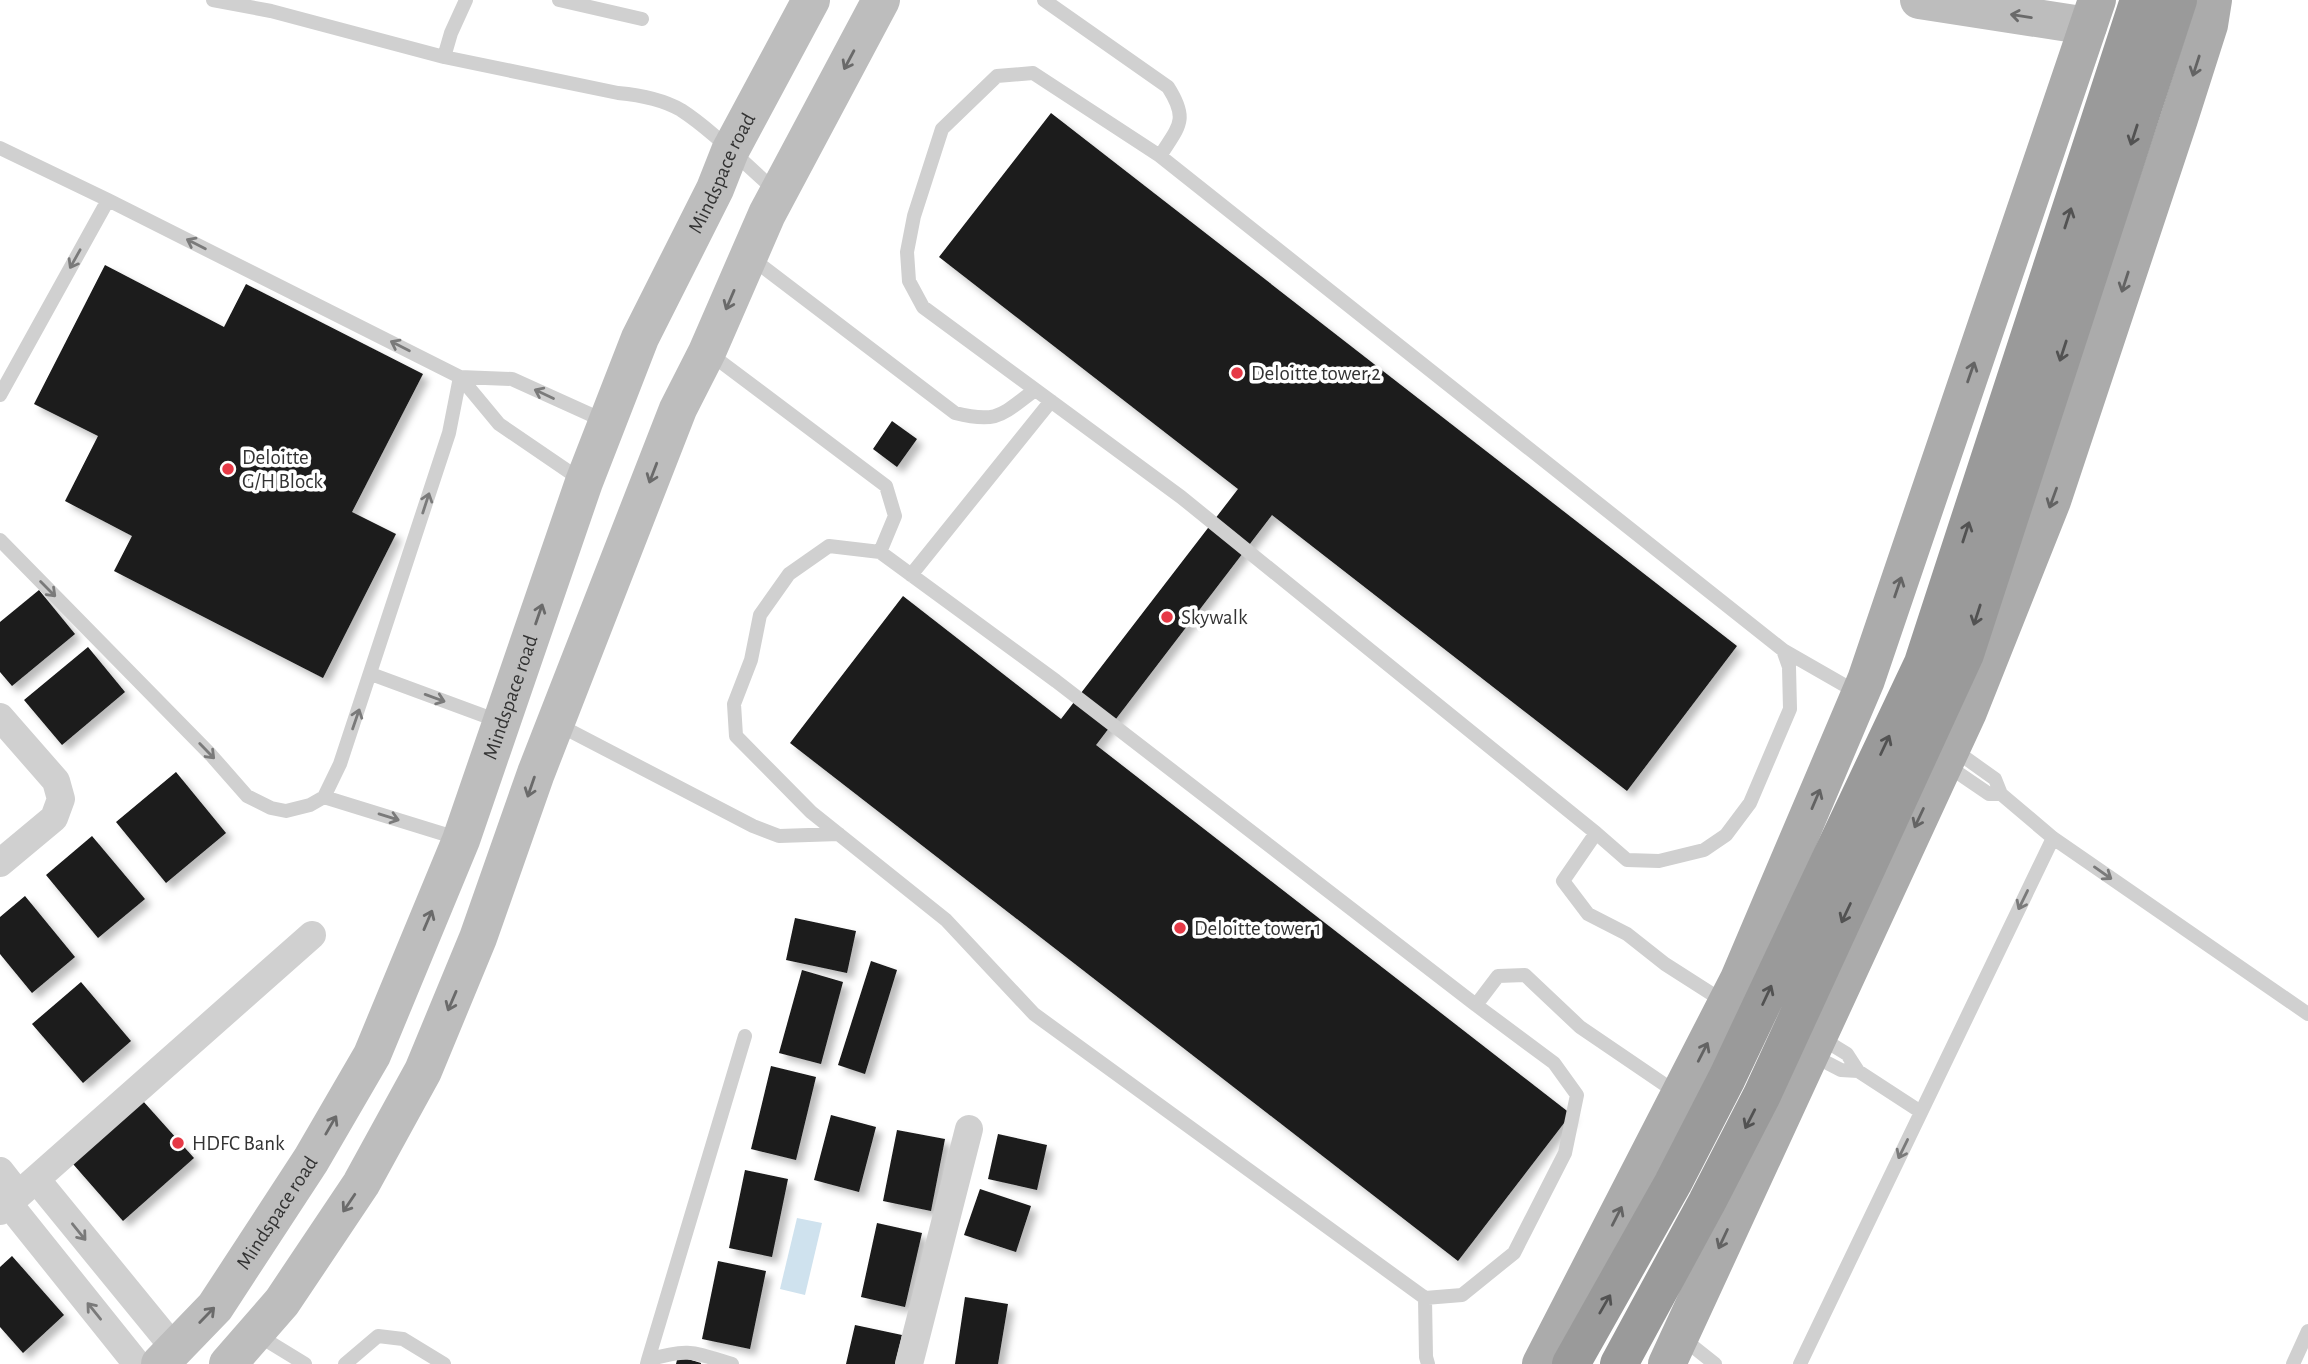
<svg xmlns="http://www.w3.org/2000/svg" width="2308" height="1364" font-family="'Alegreya Sans',sans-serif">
<defs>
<filter id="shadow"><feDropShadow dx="6" dy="6" stdDeviation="3.5" flood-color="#0004"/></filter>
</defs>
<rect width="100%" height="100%" fill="#fff"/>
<path fill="#cfe2ee" d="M 797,1218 L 822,1223 L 805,1295 L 780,1289 Z"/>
<path fill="#1a1a1a" filter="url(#shadow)" d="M 1051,113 L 1737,646 L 1627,791 L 1272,515 L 1096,745 L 1571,1114 L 1458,1261 L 790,743 L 903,596 L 1061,719 L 1238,489 L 939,257 Z
M 105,265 L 224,327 L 246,284 L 423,374 L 352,512 L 396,534 L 323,678 L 114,571 L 132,536 L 65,501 L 98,436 L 34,404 Z
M 892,421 L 917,439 L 897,467 L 873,449 Z
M 39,590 L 75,634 L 12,686 L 0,672 L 0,622 Z
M 88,647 L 125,692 L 62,745 L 24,700 Z
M 176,772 L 226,833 L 166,883 L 116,822 Z
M 92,836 L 145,899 L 98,938 L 46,875 Z
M 25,896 L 75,957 L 32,993 L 0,954 L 0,917 Z
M 795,918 L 856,931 L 847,973 L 786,960 Z
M 871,961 L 897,970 L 865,1074 L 838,1065 Z
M 802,970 L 843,982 L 821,1064 L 779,1053 Z
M 81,982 L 131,1041 L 83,1083 L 32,1024 Z
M 771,1066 L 816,1077 L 796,1160 L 751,1149 Z
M 143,1101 L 194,1158 L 123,1221 L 73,1164 Z
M 831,1115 L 876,1127 L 859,1192 L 814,1180 Z
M 897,1130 L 945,1139 L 931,1211 L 883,1201 Z
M 998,1134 L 1047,1145 L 1037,1190 L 988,1179 Z
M 745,1170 L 788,1179 L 772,1257 L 729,1248 Z
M 980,1189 L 1031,1206 L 1016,1252 L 964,1235 Z
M 877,1223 L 922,1233 L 905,1307 L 861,1297 Z
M 12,1256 L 64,1315 L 23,1353 L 0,1327 L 0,1267 Z
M 718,1261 L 766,1271 L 750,1349 L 702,1339 Z
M 965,1297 L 1008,1304 L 998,1364 L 955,1364 Z
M 855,1325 L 902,1335 L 895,1364 L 846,1364 Z
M 678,1356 L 701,1363 L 701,1364 L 676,1364 Z"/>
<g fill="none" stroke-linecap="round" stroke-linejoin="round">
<path stroke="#d0d0d0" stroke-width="14" d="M 213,0 L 271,11 L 444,57 L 618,93 C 640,95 662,99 681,110 C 712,130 748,167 777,192
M 559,0 L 642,19
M 1044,0 L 1168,87 C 1189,120 1179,126 1160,156
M 444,57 L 451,33 L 466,0
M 0,148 L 108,200 L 460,377 L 499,424 L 584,482
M 750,257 L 955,413 C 999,424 1002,414 1035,390
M 709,353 L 886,486 L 895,516 L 880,552
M 460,377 L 512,379 L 607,422
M 0,395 L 108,200
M 0,540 L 211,755 L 247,796 L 271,808 L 286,811 L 310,805 L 324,797 L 340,764 L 449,433 L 460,377
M 911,575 L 1051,401
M 1783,650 L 1858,693
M 371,674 L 501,722
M 557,724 L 753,826 L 779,836 L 839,834
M 1953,749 L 1995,779 L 2001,794
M 1945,764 L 1989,794 L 2001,794 L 2053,838 L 2308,1014
M 324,797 L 460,839
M 1596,833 L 1181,497 L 923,307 L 909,281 L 907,252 L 914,216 L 942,129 L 997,76 L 1033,73 L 1160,156 L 1783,650 L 1789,667 L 1790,709 L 1750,803 L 1726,835 L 1704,850 L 1659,861 L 1627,860 L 1596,833 L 1563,881 L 1588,914 L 1627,934 L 1665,964 L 1726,1003
M 1476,1005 L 1056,681 L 880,552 L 829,546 L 789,574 L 760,615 L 751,660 L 734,704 L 736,736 L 811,812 L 946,920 L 1034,1014 L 1425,1298 L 1462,1295 L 1514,1253 L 1565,1153 L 1577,1095 L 1554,1063 L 1476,1005 L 1498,976 L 1525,975 L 1580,1027 L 1677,1093
M 1821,1038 L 1847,1054 L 1858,1071
M 1812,1055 L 1841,1070 L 1858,1071 L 1921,1112
M 1425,1298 L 1426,1357 L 1428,1364
M 256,1334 L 305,1364
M 1681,1337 L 1715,1364
M 648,1360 L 745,1036
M 345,1364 L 378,1336 L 403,1339 L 444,1364
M 647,1364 L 648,1360 C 688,1348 693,1352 732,1364
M 1800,1364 L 2053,838
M 2293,1364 L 2308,1331"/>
<path stroke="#d0d0d0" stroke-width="28" d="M 0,717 L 56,781 L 61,799 L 54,818 L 0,863
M 0,1171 L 18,1194
M 36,1179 L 175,1349
M 8,1203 L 137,1364
M 0,1211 L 312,935
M 909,1364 L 969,1129"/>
<g stroke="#bdbdbd" stroke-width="38">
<path d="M 1919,0 L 2088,26"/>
<path id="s1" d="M 160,1364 L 215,1307 L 311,1160 L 372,1055 L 461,840 L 584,482 L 640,338 L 715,189 L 730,151 L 811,0"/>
<path d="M 228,1364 L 282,1302 L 361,1184 L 423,1071 L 478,938 L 536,773 L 678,409 L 707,352 L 767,214 L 881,0"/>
</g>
<path stroke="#ababab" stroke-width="38" d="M 1541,1364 L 1739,979 L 1866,680 L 2097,0
M 1667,1364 L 1968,712 L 2052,501 L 2179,119 L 2209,25 L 2213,0"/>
<path stroke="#9a9a9a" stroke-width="38" d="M 1571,1364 L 1673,1183 L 1727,1078 L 1923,663 L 2139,0
M 1619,1364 L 1707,1202 L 1762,1095 L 1965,654 L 2178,0"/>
</g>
<defs><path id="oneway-shaft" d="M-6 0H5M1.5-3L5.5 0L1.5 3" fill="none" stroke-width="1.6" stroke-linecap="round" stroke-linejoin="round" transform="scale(1.75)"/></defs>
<g stroke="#6a6a6a">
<use href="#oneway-shaft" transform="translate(2021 16) rotate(-171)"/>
<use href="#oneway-shaft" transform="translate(849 60) rotate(118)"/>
<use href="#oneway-shaft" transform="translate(730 300) rotate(113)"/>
<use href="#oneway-shaft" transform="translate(653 473) rotate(111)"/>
<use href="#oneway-shaft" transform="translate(539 614) rotate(-71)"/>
<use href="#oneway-shaft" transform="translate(531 787) rotate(109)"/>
<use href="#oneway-shaft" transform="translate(428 920) rotate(-67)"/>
<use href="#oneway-shaft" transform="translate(452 1001) rotate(113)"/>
<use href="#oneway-shaft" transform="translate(331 1125) rotate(-60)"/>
<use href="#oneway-shaft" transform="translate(349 1203) rotate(124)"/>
<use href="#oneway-shaft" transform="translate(207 1315) rotate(-46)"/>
</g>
<g stroke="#636363">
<use href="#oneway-shaft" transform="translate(2196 66) rotate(108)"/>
<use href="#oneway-shaft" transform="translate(2125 282) rotate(108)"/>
<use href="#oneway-shaft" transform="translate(1971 372) rotate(-71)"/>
<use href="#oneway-shaft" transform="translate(2053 498) rotate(110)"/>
<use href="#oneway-shaft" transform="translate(1898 587) rotate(-71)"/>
<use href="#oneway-shaft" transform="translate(1816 799) rotate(-67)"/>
<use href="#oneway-shaft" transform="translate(1919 818) rotate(115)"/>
<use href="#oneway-shaft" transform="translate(1703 1052) rotate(-63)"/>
<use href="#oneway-shaft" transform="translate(1617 1216) rotate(-63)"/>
<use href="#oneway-shaft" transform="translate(1723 1239) rotate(115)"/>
</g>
<g stroke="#525252">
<use href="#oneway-shaft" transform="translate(2134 135) rotate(108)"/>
<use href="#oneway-shaft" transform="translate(2068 218) rotate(-72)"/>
<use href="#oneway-shaft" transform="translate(2063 351) rotate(108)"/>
<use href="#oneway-shaft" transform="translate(1966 532) rotate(-72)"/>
<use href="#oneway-shaft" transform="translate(1977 615) rotate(108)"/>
<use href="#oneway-shaft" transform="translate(1885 745) rotate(-65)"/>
<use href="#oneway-shaft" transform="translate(1846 913) rotate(115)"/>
<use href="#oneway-shaft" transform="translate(1767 995) rotate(-65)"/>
<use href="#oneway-shaft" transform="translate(1750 1119) rotate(117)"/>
<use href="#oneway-shaft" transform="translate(1605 1304) rotate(-60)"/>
</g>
<g stroke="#7a7a7a">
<use href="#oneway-shaft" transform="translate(196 244) rotate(-153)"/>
<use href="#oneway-shaft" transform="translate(75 259) rotate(119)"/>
<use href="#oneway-shaft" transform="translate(400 346) rotate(-153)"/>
<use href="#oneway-shaft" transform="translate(544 394) rotate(-155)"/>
<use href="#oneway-shaft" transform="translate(426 503) rotate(-72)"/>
<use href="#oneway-shaft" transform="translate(48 589) rotate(45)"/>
<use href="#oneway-shaft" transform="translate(435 698) rotate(20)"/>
<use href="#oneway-shaft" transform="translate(356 719) rotate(-71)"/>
<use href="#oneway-shaft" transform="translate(207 751) rotate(46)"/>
<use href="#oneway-shaft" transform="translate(389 817) rotate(17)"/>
<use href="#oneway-shaft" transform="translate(2103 873) rotate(35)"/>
<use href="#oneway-shaft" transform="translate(2023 900) rotate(116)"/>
<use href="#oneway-shaft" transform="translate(1903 1149) rotate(116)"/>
<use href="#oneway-shaft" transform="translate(79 1232) rotate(51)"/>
<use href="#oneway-shaft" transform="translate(94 1311) rotate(-129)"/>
</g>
<g fill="#e63946" stroke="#fff" stroke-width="2.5">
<circle cx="1237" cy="373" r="7"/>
<circle cx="228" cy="469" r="7"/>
<circle cx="1167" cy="617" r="7"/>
<circle cx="1180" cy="928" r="7"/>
<circle cx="178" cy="1143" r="7"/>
</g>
<g text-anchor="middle" stroke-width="7" stroke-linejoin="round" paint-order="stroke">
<g font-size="21" fill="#333" stroke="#fff">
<text dy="7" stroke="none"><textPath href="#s1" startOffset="1326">Mindspace road</textPath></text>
<text dy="7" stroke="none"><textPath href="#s1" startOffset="760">Mindspace road</textPath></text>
<text dy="7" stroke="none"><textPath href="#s1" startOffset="192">Mindspace road</textPath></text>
</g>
<g font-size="21" fill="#333" stroke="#fff" text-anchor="start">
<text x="1251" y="380">Deloitte tower 2</text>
<text x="242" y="464">Deloitte<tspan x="242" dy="24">G/H Block</tspan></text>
<text x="1181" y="624">Skywalk</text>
<text x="1194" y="935">Deloitte tower 1</text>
<text x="192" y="1150">HDFC Bank</text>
</g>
</g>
</svg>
